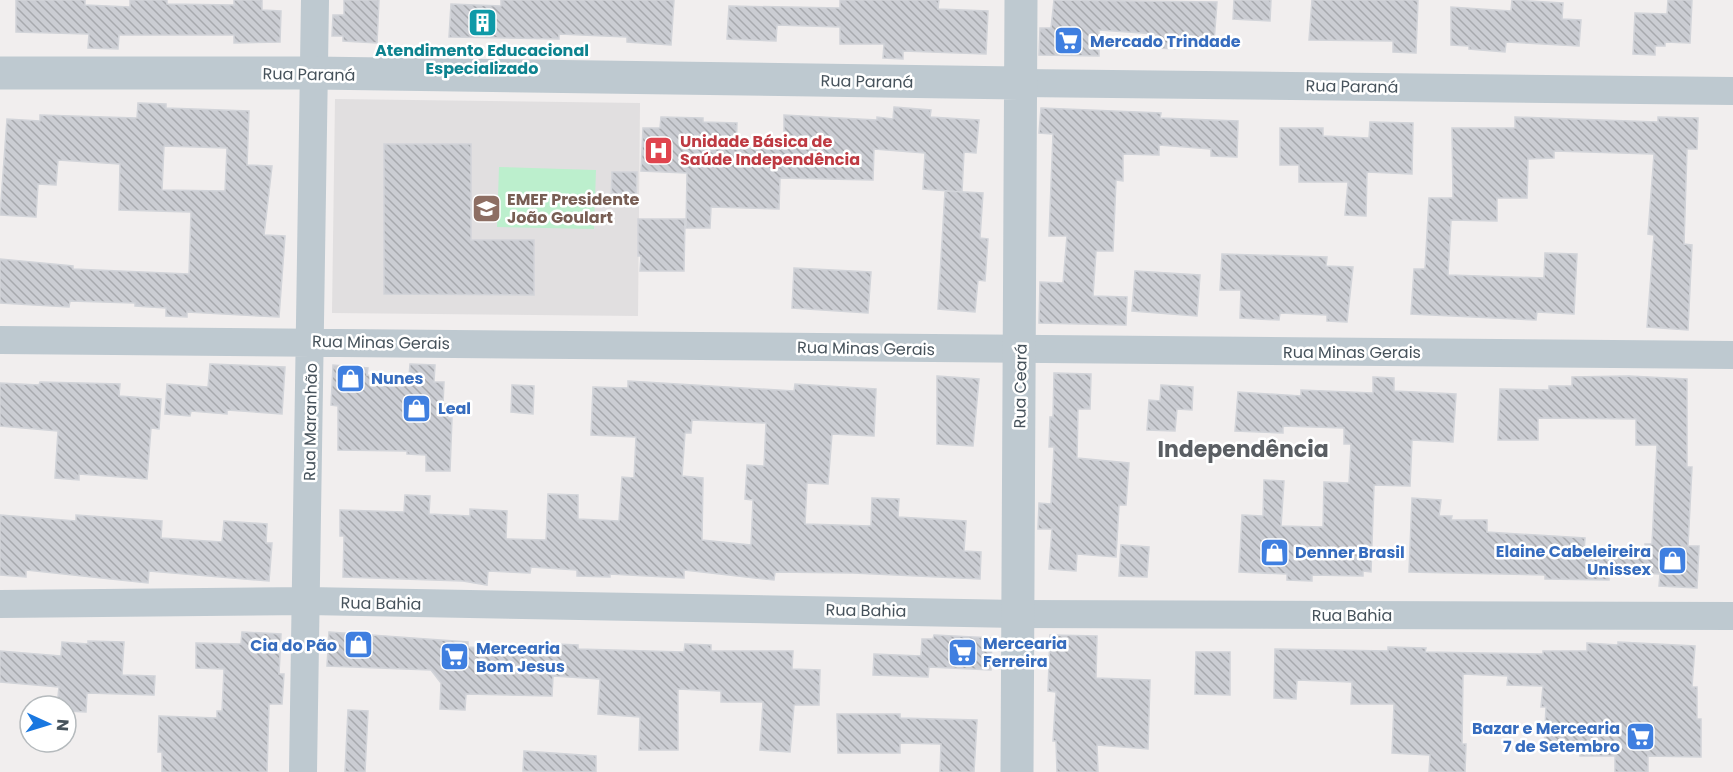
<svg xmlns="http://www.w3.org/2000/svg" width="1733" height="772" font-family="Poppins,sans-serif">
<defs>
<pattern id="building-back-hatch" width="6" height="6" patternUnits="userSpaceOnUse" patternTransform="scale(1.5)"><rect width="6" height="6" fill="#cbcdd3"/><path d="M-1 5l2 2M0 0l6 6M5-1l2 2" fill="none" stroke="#a7a9ae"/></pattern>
</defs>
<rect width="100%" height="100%" fill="#f1eeee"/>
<path fill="#e1dfe0" d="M 335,99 L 640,103 L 638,316 L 332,313 Z"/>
<path fill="#bcefcd" d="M 499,167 L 596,170 L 594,229 L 497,227 Z"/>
<path fill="url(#building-back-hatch)" stroke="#d2d4d9" stroke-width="1.5" fill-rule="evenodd" d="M 16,0 L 85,0 L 85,5 L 130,7 L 130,0 L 167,0 L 167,4 L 234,5 L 234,0 L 262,0 L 262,10 L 281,11 L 280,42 L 234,43 L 234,35 L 119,35 L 118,49 L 88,48 L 89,34 L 16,32 Z
M 344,0 L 379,0 L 377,43 L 343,41 L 343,36 L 332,36 L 333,15 L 344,15 Z
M 501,0 L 674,0 L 671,45 L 627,42 L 627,37 L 559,34 L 559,39 L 449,37 L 451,4 L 501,6 Z
M 840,0 L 939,0 L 938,9 L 988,11 L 986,54 L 903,51 L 903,59 L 883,58 L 884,44 L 840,44 L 840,27 L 777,25 L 776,41 L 727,39 L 729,6 L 840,8 Z
M 1054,0 L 1217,2 L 1214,42 L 1179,39 L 1179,49 L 1156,48 L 1156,34 L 1099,30 L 1099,56 L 1039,55 L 1040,28 L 1051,28 Z
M 1234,0 L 1271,0 L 1270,21 L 1233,19 Z
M 1312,0 L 1418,0 L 1416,53 L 1393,52 L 1393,41 L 1309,40 Z
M 1512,0 L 1563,3 L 1562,19 L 1581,20 L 1579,46 L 1506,42 L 1505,52 L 1469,49 L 1469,46 L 1451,45 L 1451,7 L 1511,11 Z
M 1668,0 L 1692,0 L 1690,43 L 1665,42 L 1665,46 L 1655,46 L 1655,55 L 1633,54 L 1635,13 L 1667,14 Z
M 138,103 L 166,104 L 166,108 L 249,111 L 247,165 L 272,166 L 264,235 L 285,236 L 279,317 L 187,312 L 187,317 L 166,316 L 166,308 L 135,306 L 135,303 L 70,301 L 69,307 L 0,303 L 0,259 L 73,266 L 73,269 L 189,274 L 191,212 L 119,210 L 120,164 L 58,160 L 56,185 L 38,184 L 36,217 L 0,215 L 7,119 L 40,121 L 40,115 L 137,118 ZM 164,146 L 227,148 L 225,191 L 162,190 Z
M 894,107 L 931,110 L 930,117 L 979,120 L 976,153 L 964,152 L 962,192 L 923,189 L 925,153 L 874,149 L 873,180 L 780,178 L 779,209 L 711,207 L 710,228 L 686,228 L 687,173 L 641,171 L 643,128 L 660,128 L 661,117 L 703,118 L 703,122 L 737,123 L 736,148 L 784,149 L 784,115 L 877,120 L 877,117 L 893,119 Z
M 1041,108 L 1161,113 L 1160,118 L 1238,121 L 1237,157 L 1211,156 L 1211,149 L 1159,145 L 1159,155 L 1123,154 L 1123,181 L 1116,180 L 1113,251 L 1096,251 L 1093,296 L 1127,297 L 1126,325 L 1039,323 L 1040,282 L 1063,283 L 1067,236 L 1049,236 L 1053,134 L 1039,133 Z
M 1515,117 L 1658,122 L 1658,117 L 1698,118 L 1697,149 L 1687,149 L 1684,244 L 1692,245 L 1688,330 L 1647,327 L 1654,235 L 1648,234 L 1654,154 L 1554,151 L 1554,158 L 1528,159 L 1527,198 L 1497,198 L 1497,221 L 1451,220 L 1448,275 L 1544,278 L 1545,253 L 1577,254 L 1574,314 L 1537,312 L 1536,320 L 1411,314 L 1414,269 L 1425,269 L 1429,198 L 1453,198 L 1452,128 L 1515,128 Z
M 1370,122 L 1413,123 L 1412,174 L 1367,172 L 1366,216 L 1345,215 L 1348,182 L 1299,182 L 1299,165 L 1280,165 L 1280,128 L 1323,128 L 1323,136 L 1369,138 Z
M 384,144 L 471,144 L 471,240 L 534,240 L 534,295 L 384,294 Z
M 612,172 L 637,172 L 636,203 L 611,203 Z
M 945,191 L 983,193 L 980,238 L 988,239 L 985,281 L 978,280 L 975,312 L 938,309 Z
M 638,219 L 685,219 L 684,271 L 640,271 L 641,256 L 638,256 Z
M 1222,254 L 1327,257 L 1326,266 L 1353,267 L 1347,322 L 1327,321 L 1327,315 L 1280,313 L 1279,320 L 1240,318 L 1241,290 L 1220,290 Z
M 794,268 L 871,272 L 868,313 L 792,308 Z
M 1135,271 L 1200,275 L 1197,316 L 1132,311 Z
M 210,364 L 285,367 L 282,414 L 227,410 L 227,414 L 191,411 L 190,416 L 165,414 L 167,384 L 208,387 Z
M 410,364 L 435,365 L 434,382 L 444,382 L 443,404 L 449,404 L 448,418 L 452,418 L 450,471 L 426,471 L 426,455 L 407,454 L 407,451 L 338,450 L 338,406 L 331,405 L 333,365 L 368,368 L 367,375 L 409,377 Z
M 1054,373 L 1091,374 L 1090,409 L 1078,409 L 1077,458 L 1129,463 L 1126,505 L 1119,505 L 1116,557 L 1077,554 L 1076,571 L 1049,569 L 1052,529 L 1038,529 L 1039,503 L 1051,504 L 1054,447 L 1049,447 L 1050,417 L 1053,417 Z
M 937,376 L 979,379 L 973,446 L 937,444 Z
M 1629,376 L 1687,379 L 1687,467 L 1692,467 L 1688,546 L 1699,546 L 1697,588 L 1659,586 L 1660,574 L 1609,572 L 1609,580 L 1545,579 L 1545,575 L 1409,572 L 1412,498 L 1441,500 L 1439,516 L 1452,516 L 1451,520 L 1487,520 L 1487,532 L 1585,538 L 1584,552 L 1645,553 L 1645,544 L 1652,544 L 1657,445 L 1636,445 L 1636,419 L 1538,418 L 1538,440 L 1498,440 L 1500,389 L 1549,390 L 1549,386 L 1572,386 L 1572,377 Z
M 1373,377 L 1394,378 L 1394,391 L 1456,394 L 1453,442 L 1412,440 L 1410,486 L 1374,485 L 1371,572 L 1363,571 L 1363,576 L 1312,575 L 1312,581 L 1287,580 L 1287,574 L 1239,572 L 1242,515 L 1263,516 L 1264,480 L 1284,481 L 1281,526 L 1323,527 L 1324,482 L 1349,483 L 1351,444 L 1344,444 L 1344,428 L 1283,426 L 1283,433 L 1235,431 L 1238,392 L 1301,396 L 1301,390 L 1373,393 Z
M 628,381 L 794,391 L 795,384 L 876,389 L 874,436 L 832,434 L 828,484 L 807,483 L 805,524 L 871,526 L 872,498 L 899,499 L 898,517 L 966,521 L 964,551 L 981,552 L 980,579 L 853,573 L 775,572 L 774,580 L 684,570 L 684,578 L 610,574 L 610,577 L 577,576 L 577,570 L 531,567 L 530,573 L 488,571 L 487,585 L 463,581 L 343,577 L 344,536 L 340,536 L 340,510 L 404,512 L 405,495 L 430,496 L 429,514 L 470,516 L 470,509 L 507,511 L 506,539 L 546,540 L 548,494 L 578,495 L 578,519 L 619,521 L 622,477 L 634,478 L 636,437 L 591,435 L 593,387 L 628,388 ZM 692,420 L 766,423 L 764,466 L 747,465 L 745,499 L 753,500 L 751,545 L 702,540 L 703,478 L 682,476 L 685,433 L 691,433 Z
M 40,382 L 120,384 L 119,396 L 161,399 L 159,429 L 151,428 L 147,479 L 79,474 L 79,480 L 55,478 L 58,431 L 0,426 L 0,383 L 39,385 Z
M 512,385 L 534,386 L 533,414 L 511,412 Z
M 1161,385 L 1193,387 L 1192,410 L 1177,409 L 1175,431 L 1147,430 L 1149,400 L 1160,401 Z
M 0,515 L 76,521 L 76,515 L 162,521 L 161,538 L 222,542 L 224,521 L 267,524 L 266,543 L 272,543 L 269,581 L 149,571 L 148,583 L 26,570 L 26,577 L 0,575 Z
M 1121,545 L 1149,547 L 1147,577 L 1119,576 Z
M 242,632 L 281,634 L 279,674 L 284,674 L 282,704 L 269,704 L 267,772 L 162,772 L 162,752 L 158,752 L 159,716 L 217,718 L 217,711 L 222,711 L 224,669 L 196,668 L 196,643 L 241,644 Z
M 329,632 L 468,642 L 468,647 L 532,651 L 533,643 L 578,645 L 578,649 L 684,652 L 685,644 L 711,645 L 711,651 L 793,651 L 792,669 L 820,670 L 819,705 L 794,705 L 790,752 L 760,750 L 763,702 L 721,702 L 721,691 L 678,689 L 678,750 L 639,750 L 640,717 L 598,714 L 600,679 L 553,676 L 552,696 L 466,694 L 465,710 L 440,709 L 441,683 L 431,670 L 327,666 Z
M 934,635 L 992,638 L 991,670 L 929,667 L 928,677 L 873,675 L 874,654 L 921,656 L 922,639 L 933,639 Z
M 1050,635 L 1097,636 L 1096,678 L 1150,680 L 1148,749 L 1097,745 L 1098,772 L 1057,772 L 1056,741 L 1053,741 L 1056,692 L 1048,691 Z
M 88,641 L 124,642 L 122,675 L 155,676 L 154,695 L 87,693 L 86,712 L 66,711 L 66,706 L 57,706 L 59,687 L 0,682 L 0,651 L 61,656 L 62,642 L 88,644 Z
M 1618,642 L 1695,646 L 1692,687 L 1697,687 L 1697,719 L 1701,719 L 1701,757 L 1648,756 L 1648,772 L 1615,772 L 1615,756 L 1580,756 L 1580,750 L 1544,749 L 1546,707 L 1541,707 L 1543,686 L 1507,685 L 1508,676 L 1463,674 L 1462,744 L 1466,744 L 1465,772 L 1429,772 L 1430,755 L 1392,753 L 1394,704 L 1351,704 L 1352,682 L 1297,680 L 1296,699 L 1274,698 L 1275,649 L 1388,651 L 1388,647 L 1426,648 L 1425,652 L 1543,654 L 1543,651 L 1587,651 L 1587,643 L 1618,645 Z
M 1196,652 L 1230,652 L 1230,695 L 1195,694 Z
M 348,710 L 368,711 L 365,772 L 345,772 Z
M 837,714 L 900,714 L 900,718 L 977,720 L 974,772 L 940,772 L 941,744 L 900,743 L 900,753 L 838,753 Z
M 524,751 L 596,756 L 596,772 L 523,771 Z"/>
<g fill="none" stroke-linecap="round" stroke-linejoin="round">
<path stroke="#bec9d0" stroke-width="28" d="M 1021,83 L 1733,91
M 0,340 L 1733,355
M 0,604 L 308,601 L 1018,614 L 1733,616
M 303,772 L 315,0"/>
<path stroke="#bec9d0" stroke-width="33" d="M 0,73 L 314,73 L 1021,83
M 1017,772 L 1021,0"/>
</g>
<defs>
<symbol id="building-square" viewBox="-11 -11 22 22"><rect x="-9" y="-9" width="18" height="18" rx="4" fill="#0f9aa8" stroke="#fff"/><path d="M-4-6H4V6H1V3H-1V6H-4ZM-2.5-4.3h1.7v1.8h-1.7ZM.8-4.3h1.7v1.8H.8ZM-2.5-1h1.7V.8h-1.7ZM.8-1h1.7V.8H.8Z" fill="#fff"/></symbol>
<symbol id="supermarket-square" viewBox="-11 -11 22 22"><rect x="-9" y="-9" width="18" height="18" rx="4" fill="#3f7fe0" stroke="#fff"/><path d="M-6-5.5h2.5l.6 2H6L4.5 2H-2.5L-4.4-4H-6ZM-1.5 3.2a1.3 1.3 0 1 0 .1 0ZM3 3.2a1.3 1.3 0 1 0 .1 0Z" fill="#fff"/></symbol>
<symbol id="hospital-square" viewBox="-11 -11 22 22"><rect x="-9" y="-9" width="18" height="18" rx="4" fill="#e0444e" stroke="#fff"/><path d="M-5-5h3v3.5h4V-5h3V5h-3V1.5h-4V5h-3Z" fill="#fff"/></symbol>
<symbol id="school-square" viewBox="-11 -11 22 22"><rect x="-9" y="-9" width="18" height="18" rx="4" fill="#8d6e63" stroke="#fff"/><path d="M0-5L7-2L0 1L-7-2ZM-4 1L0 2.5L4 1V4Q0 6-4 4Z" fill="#fff"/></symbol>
<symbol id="shop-square" viewBox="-11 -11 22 22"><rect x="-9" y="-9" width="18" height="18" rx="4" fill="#3f7fe0" stroke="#fff"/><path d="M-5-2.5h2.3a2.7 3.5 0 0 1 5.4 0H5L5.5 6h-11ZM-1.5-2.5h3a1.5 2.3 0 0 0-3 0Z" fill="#fff"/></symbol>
</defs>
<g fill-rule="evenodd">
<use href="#building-square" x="466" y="6" width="33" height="33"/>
<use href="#supermarket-square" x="1052" y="24" width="33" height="33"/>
<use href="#hospital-square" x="642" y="134" width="33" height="33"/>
<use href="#school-square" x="470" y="192" width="33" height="33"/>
<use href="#shop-square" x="334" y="362" width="33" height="33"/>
<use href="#shop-square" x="400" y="392" width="33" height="33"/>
<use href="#shop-square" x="1258" y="536" width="33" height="33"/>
<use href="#shop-square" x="1656" y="544" width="33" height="33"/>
<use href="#shop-square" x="342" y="628" width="33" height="33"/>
<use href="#supermarket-square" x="946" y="636" width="33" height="33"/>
<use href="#supermarket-square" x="438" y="640" width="33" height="33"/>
<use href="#supermarket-square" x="1624" y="720" width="33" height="33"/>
</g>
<g text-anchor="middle" stroke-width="5" stroke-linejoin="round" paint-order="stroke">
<g font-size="16" font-weight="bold" fill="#366cbe" stroke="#fff" text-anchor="start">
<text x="1090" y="47">Mercado Trindade</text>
<text x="371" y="384">Nunes</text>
<text x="438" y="414">Leal</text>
<text x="1651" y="557" text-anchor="end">Elaine Cabeleireira<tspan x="1651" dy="18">Unissex</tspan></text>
<text x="1295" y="558">Denner Brasil</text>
<text x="983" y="649">Mercearia<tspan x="983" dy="18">Ferreira</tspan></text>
<text x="337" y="651" text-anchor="end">Cia do Pão</text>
<text x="476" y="654">Mercearia<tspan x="476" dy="18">Bom Jesus</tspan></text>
<text x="1620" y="734" text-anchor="end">Bazar e Mercearia<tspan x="1620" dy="18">7 de Setembro</tspan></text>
</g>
<g font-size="16" font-weight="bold" fill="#0d838f" stroke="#fff">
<text x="482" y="56">Atendimento Educacional<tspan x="482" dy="18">Especializado</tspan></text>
</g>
<g font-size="16" fill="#46525b" stroke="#fff">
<text transform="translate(309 74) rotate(1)" y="6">Rua Paraná</text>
<text transform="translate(867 81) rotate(1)" y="6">Rua Paraná</text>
<text transform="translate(1352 86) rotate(1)" y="6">Rua Paraná</text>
<text transform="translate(381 342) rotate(1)" y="6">Rua Minas Gerais</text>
<text transform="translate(866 348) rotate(1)" y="6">Rua Minas Gerais</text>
<text x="1352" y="358">Rua Minas Gerais</text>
<text transform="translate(1020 386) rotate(-89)" y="6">Rua Ceará</text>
<text transform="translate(310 422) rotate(-89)" y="6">Rua Maranhão</text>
<text transform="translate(381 603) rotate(1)" y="6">Rua Bahia</text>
<text transform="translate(866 610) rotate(1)" y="6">Rua Bahia</text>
<text x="1352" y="621">Rua Bahia</text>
</g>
<g font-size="16" font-weight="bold" fill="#be3a42" stroke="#fff" text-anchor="start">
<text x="680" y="147">Unidade Básica de<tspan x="680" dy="18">Saúde Independência</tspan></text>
</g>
<g font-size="16" font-weight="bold" fill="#785e54" stroke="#fff" text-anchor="start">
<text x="507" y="205">EMEF Presidente<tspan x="507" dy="18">João Goulart</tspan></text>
</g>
<g font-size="22" font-weight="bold" fill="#5a5e63" stroke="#fff">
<text x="1243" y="457">Independência</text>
</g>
</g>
<g transform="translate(48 724) rotate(94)"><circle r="28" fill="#ffffff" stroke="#b5babd" stroke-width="1.5"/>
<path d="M0-4.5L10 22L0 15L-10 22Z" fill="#1977e0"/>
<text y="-9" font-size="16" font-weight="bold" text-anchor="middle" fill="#46525b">N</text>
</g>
</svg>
